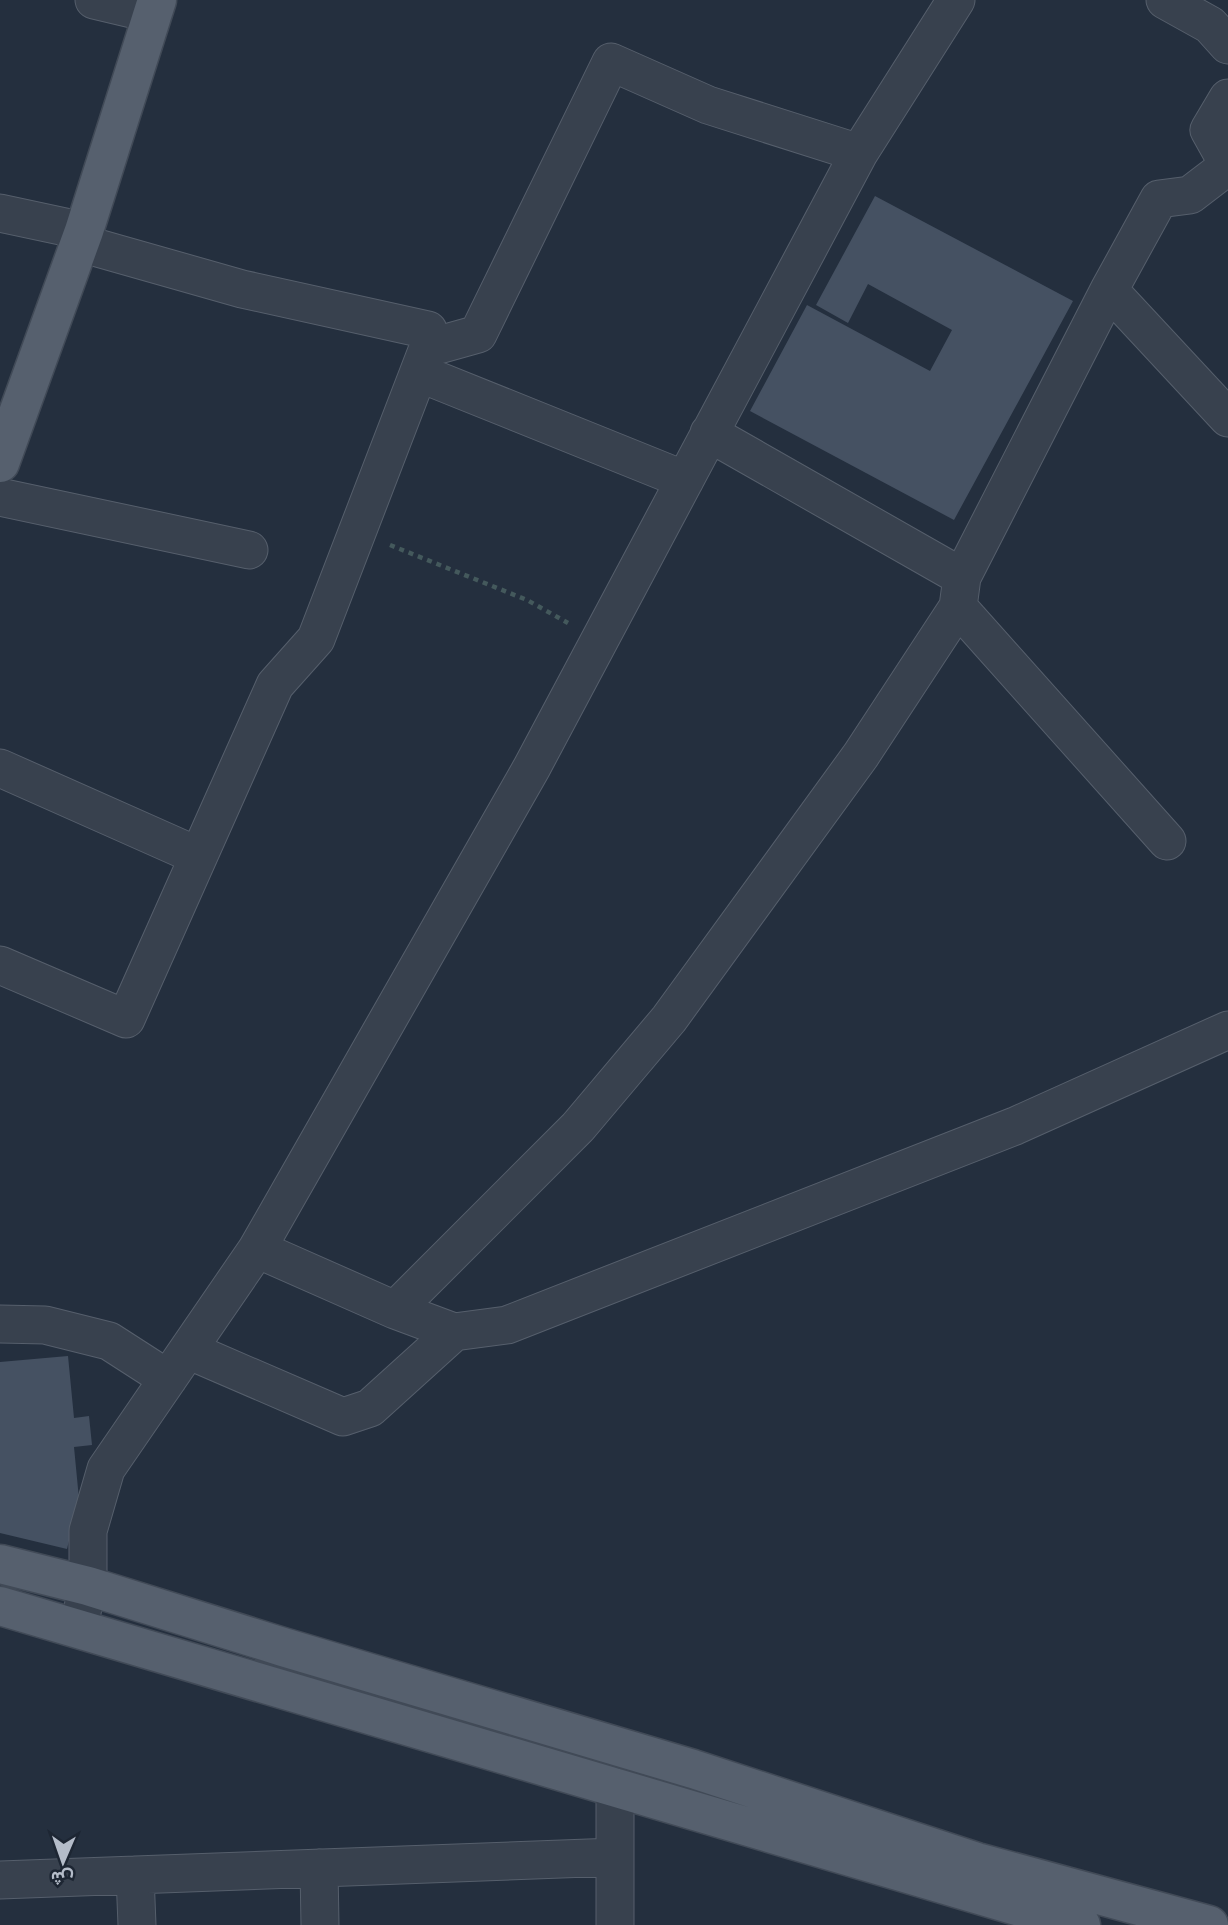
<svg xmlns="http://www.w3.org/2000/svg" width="1228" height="1925" font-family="'Fira Sans',Vazirmatn,sans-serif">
<rect width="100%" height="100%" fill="#242f3e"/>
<path fill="#455162" d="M 875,196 L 1073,301 L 954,520 L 750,411 L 807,305 L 930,371 L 952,330 L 868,284 L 848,323 L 816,305 Z
M 68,1356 L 74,1418 L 89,1416 L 92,1445 L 74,1447 L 79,1499 L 67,1549 L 0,1533 L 0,1362 Z"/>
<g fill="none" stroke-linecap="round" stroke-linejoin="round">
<defs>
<path id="minor" d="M 94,0 L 153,14
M 1165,0 L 1210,25 L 1228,45
M 1228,98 L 1209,130 L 1228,164
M 0,213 L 84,231
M 80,243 L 242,289 L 428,330 L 428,348
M 1109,290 L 1228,418
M 419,373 L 685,480
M 709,433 L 962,577
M 0,497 L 249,550
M 958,607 L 1167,841
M 0,768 L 198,856
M 0,965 L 126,1019 L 275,685 L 316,639 L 428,348 L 478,334 L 611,62 L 708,105 L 859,153
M 257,1249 L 395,1310 L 454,1332 L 507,1325 L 1015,1126 L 1228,1030
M 395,1310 L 578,1127 L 669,1019 L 861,755 L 958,607 L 962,577 L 1109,290 L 1159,199 L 1190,195 L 1228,166
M 0,1324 L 45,1325 L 109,1341 L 168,1379
M 188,1350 L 343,1417 L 370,1408 L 454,1332
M 78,1629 L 88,1586 L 88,1531 L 106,1469 L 257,1249 L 532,767 L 859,153 L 956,0
M 615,1787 L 615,1925
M 319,1868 L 320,1925
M 135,1875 L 137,1925
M 0,1880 L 615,1857"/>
<path id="major" d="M 0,463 L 84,231 L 157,0
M 0,1564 L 88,1586 L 283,1647 L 693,1769 L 977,1862 L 1209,1925
M 0,1606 L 1081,1925"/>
</defs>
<use href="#minor" stroke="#565f6c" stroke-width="39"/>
<use href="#major" stroke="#414a57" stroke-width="41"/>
<path stroke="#44595c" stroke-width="4.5" stroke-dasharray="5 5" stroke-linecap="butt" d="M 390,545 L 527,600 L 568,623"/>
<use href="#minor" stroke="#38414e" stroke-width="37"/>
<use href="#major" stroke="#56606e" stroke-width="38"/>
</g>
<g transform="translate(63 1862) rotate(182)" stroke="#1d2633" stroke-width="5" paint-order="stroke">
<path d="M0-5L12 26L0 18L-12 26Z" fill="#b4bcc9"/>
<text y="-10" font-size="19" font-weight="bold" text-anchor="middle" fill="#b4bcc9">ش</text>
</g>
</svg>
